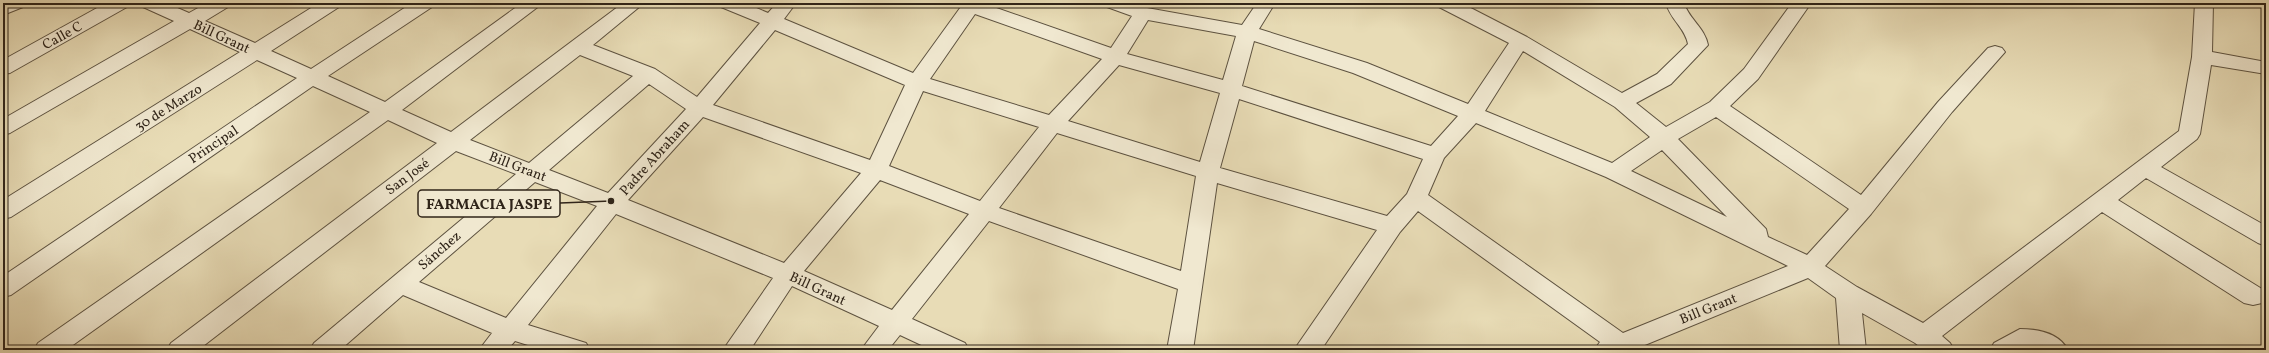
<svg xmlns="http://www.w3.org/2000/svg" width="2269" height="353" font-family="Vollkorn,serif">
<rect width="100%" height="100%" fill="#e8dcb6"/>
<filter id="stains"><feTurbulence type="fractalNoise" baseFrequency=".005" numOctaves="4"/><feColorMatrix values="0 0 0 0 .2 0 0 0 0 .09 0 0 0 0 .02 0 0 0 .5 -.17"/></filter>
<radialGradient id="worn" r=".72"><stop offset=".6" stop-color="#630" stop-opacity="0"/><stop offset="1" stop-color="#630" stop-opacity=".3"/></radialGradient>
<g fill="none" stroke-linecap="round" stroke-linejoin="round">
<defs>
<path id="minor" d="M 3,3 L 25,3 L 23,7 L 3,15 Z
M 106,3 L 129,3 L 127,7 L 10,73 L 3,74 L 3,60 Z
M 141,3 L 166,3 L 189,13 L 207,3 L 230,3 L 228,7 L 205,21 L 255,43 L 319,3 L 341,3 L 339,7 L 271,51 L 311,69 L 412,3 L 434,3 L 432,7 L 328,76 L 385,102 L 522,3 L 543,3 L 402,110 L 451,132 L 623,3 L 644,3 L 593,45 L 655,69 L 697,97 L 760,23 L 721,7 L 719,3 L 745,3 L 768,13 L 777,3 L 796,3 L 784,19 L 913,73 L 960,8 L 955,3 L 982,3 L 1111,48 L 1132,16 L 1107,7 L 1105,3 L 1133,3 L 1147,8 L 1242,25 L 1257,3 L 1275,3 L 1259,29 L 1367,63 L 1468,104 L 1509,43 L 1439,7 L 1437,3 L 1461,3 L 1527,37 L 1622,93 L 1657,74 L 1688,44 C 1685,28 1670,19 1666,3 L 1684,3 C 1689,19 1705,28 1708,45 L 1671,84 L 1636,103 L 1666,127 L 1710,102 L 1744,69 L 1792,3 L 1811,3 L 1758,79 L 1730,106 L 1861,195 L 1938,102 L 1988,48 L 1995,46 L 2002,48 L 2005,52 L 1952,112 L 1871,214 L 1825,266 L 1857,287 L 1923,323 L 2179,131 L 2192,57 L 2195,3 L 2213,3 L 2212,52 L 2266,62 L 2266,74 L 2211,65 L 2200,134 L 2197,139 L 2161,167 L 2266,226 L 2266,246 L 2258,243 L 2146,178 L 2118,200 L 2262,289 L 2265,296 L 2262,303 L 2253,305 L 2244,303 L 2102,212 L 1942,336 L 1950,343 L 1954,350 L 1924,350 L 1915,343 L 1862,313 L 1866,350 L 1840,350 L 1836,298 L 1808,278 L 1640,347 L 1642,350 L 1594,350 L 1600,342 L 1418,211 L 1400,232 L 1321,350 L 1294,350 L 1377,230 L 1217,183 L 1193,350 L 1167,350 L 1178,289 L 989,221 L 912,319 L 965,343 L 969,350 L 932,350 L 900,335 L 888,350 L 861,350 L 879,326 L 792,286 L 750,350 L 723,350 L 773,278 L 616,214 L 528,325 L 586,343 L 590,350 L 544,350 L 515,341 L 507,350 L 479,350 L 492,333 L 403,295 L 340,350 L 310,350 L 314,343 L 516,174 L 456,151 L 198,350 L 167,350 L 171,343 L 437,143 L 388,120 L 66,350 L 34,350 L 38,343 L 370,112 L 313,86 L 11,295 L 3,297 L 3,276 L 297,78 L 257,60 L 11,217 L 3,219 L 3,200 L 240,52 L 190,29 L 10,133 L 3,135 L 3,119 L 174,21 L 143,7 ZM 975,14 L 1102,59 L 1049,115 L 930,79 ZM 1148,20 L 1236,36 L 1223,80 L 1127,54 ZM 775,30 L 905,85 L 870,160 L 713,105 ZM 1254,41 L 1353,73 L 1458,116 L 1431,146 L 1242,86 ZM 1523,51 L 1615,107 L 1650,137 L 1612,163 L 1485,111 ZM 580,55 L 633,76 L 529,163 L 470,140 ZM 1119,65 L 1220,93 L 1200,162 L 1068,121 ZM 649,84 L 686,109 L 608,193 L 549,170 ZM 923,91 L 1039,127 L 980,201 L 889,166 ZM 1239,99 L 1423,159 L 1407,194 L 1387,216 L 1220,168 ZM 703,117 L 861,173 L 784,263 L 628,200 ZM 1716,117 L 1849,209 L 1807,255 L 1768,237 L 1766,229 L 1678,139 ZM 1476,123 L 1606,177 L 1788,266 L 1623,333 L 1428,195 L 1444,158 ZM 1057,133 L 1196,176 L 1181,271 L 999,208 ZM 1662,150 L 1727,217 L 1631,171 ZM 880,180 L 969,214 L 892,310 L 804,271 ZM 535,182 L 597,206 L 506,318 L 419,282 Z
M 2020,329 C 2038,329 2059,333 2068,350 L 1990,350 L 1994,343 Z"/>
</defs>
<use href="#minor" stroke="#5d5240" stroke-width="2"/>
<use href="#minor" fill="#f0e8d0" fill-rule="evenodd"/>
</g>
<g text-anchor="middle" stroke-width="3" stroke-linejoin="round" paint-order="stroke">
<g font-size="14" fill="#2f2419" stroke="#f0e8d0">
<text transform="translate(62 35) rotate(-29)" y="5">Calle C</text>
<text transform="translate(222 36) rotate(25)" y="5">Bill Grant</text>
<text transform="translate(168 107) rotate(-32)" y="5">30 de Marzo</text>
<text transform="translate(213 144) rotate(-34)" y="5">Principal</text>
<text transform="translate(654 157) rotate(-48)" y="5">Padre Abraham</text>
<text transform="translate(518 166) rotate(21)" y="5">Bill Grant</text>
<text transform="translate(407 176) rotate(-37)" y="5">San José</text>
<text transform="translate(439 250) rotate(-41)" y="5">Sánchez</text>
<text transform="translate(818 288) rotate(25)" y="5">Bill Grant</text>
<text transform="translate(1708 308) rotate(-22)" y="5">Bill Grant</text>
</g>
</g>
<path fill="none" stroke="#2f2419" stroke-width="1.5" d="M611 201L560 203"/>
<circle fill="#2f2419" stroke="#f0e8d0" stroke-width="1.5" cx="611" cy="201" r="4"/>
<rect fill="#f0e8d0" stroke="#2f2419" stroke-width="1.5" x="418" y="190" width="142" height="27" rx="4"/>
<g font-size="15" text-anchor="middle" font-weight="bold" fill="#2f2419">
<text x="489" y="209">FARMACIA JASPE</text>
</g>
<rect width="2269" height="353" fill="none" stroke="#e8dcb6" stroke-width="16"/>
<rect x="4" y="4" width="2261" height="345" fill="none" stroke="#2f2419" stroke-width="2"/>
<rect x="8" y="8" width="2253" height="337" fill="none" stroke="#2f2419"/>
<rect width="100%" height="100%" filter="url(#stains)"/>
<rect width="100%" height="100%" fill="url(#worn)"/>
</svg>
